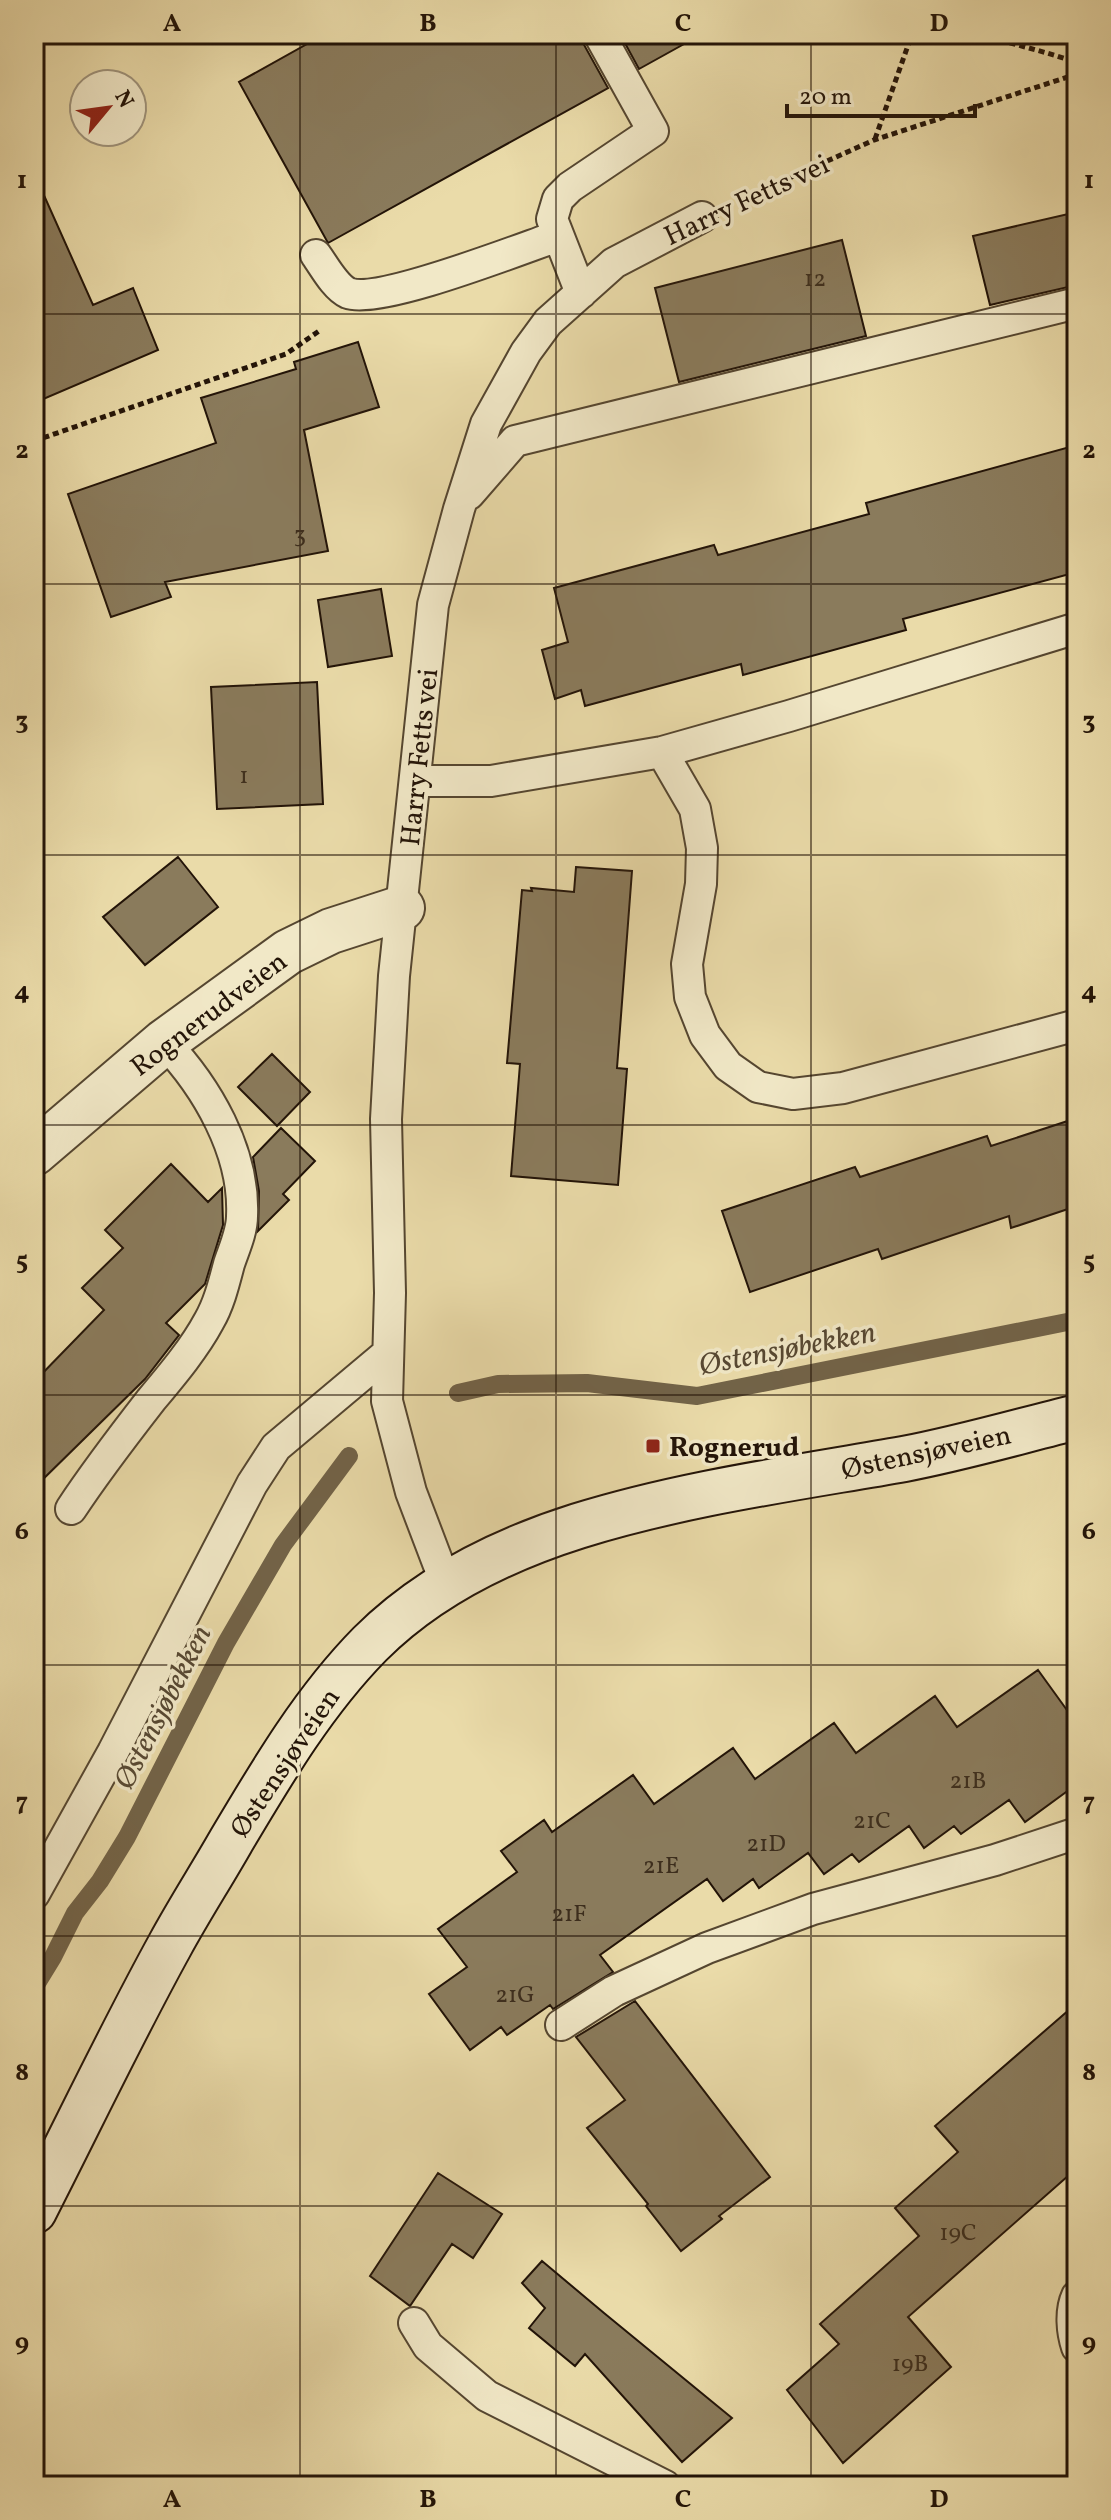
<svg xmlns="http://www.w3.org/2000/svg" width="1111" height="2520" font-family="Vollkorn,serif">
<rect width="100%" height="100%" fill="#eadba9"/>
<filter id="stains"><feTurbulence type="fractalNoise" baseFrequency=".0025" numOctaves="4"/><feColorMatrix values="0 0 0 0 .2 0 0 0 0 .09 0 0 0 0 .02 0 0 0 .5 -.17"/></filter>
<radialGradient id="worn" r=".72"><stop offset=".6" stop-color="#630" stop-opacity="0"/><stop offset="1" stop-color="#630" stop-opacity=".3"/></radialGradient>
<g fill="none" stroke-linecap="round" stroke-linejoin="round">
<path stroke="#726348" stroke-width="18" d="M 458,1393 L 498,1384 L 587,1383 L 697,1396 L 1077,1320
M 34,1988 L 53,1957 L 75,1913 L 100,1881 L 127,1837 L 226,1643 L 283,1545 L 349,1456"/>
</g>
<path fill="#8a7b5c" stroke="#231408" stroke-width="2" d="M 325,34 L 581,34 L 583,43 L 608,88 L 328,243 L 239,82 Z
M 620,34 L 702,34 L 639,69 Z
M 34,173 L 93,305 L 133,288 L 158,350 L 34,403 Z
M 1077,212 L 1077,285 L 990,305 L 973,236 Z
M 842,240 L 866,336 L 679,382 L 655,288 Z
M 358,342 L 379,407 L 304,430 L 328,551 L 165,582 L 171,597 L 111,617 L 68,494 L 216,443 L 201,398 L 296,369 L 294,362 Z
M 1077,445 L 1077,572 L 903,619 L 906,630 L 743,675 L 741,664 L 585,706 L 581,690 L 555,699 L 542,650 L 568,642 L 554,588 L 714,545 L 718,555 L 869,514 L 866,503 Z
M 381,589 L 392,656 L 328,667 L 318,600 Z
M 317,682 L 323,804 L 217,809 L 211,687 Z
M 178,857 L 218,907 L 145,965 L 103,917 Z
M 576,867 L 632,871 L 617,1068 L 627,1069 L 618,1185 L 511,1176 L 520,1064 L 507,1063 L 522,890 L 532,891 L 531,888 L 574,892 Z
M 272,1054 L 310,1092 L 277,1126 L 238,1087 Z
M 1077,1118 L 1077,1206 L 1011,1228 L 1009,1216 L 882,1259 L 878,1249 L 750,1292 L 722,1211 L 855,1167 L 860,1177 L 987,1136 L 991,1146 Z
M 281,1128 L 315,1161 L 283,1194 L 289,1200 L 258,1231 L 259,1191 L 253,1157 Z
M 171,1164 L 208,1202 L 222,1188 L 223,1225 L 205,1284 L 166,1323 L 179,1335 L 145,1379 L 34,1488 L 34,1382 L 104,1310 L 82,1288 L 123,1248 L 105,1230 Z
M 1038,1670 L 1077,1724 L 1077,1784 L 1025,1822 L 1009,1800 L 961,1834 L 954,1826 L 924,1848 L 909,1826 L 859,1862 L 852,1854 L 824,1874 L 808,1853 L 759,1888 L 753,1879 L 723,1901 L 707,1879 L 600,1955 L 613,1972 L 553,2009 L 550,2005 L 507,2035 L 501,2027 L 470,2050 L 429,1994 L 467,1967 L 438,1929 L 517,1872 L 501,1851 L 544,1820 L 552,1832 L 633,1775 L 654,1804 L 733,1748 L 755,1779 L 834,1723 L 856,1753 L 935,1696 L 957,1727 Z
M 635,2001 L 770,2177 L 719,2216 L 722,2219 L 681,2251 L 646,2206 L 648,2204 L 587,2128 L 625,2100 L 576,2037 Z
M 1077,2003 L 1077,2168 L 908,2317 L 951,2367 L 843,2463 L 787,2390 L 839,2344 L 820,2324 L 919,2236 L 895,2208 L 958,2152 L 935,2126 Z
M 438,2173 L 502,2214 L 473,2258 L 452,2244 L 410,2306 L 370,2276 Z
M 542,2261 L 604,2313 L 732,2418 L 682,2462 L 585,2354 L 575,2366 L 529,2328 L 545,2308 L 522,2283 Z"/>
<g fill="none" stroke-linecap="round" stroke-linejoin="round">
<defs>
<path id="service" d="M 316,255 C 324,266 335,287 348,293 C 379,305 520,249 558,236
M 581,293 L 552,219 L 558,199 L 570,187 L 653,131 L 599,34
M 469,494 L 515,441 L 1077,303
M 662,752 L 695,809 L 702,848 L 701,884 L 687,964 L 690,997 L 705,1035 L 728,1066 L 758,1087 L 793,1094 L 843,1088 L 1077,1025
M 415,781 L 491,781 L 662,752 L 789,716 L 1077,628
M 71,1509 C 96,1471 123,1436 151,1400 C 171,1376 194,1349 209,1321 C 219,1304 224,1283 229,1264 C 234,1249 242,1232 242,1216 C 245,1152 207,1087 164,1042
M 446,1584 L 411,1492 L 387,1401 L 390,1293 L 386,1119 L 394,976 L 433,605 L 459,509 L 486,424 L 526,352 L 548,322 L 614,263 L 702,217
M 34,1894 L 113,1752 L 252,1484 L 276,1447 L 388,1353
M 561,2025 L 614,1991 L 707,1948 L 813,1909 L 995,1860 L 1077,1833
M 1077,2296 C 1070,2311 1072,2332 1077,2347
M 414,2323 L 428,2346 L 487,2396 L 665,2486"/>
<path id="minor" d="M 34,1153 L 164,1042 L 288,952 L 331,931 L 402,908"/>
<path id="secondary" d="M 34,2211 C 79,2123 122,2032 170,1945 C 189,1910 211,1876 231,1841 C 272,1772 313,1702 370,1644 C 426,1588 502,1550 578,1526 C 684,1493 796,1478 904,1459 C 962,1448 1020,1431 1077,1417"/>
</defs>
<use href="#service" stroke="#554630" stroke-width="34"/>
<use href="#minor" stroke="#554630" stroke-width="48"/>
<use href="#secondary" stroke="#231408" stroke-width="48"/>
<path stroke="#231408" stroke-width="5" stroke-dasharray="6 4" stroke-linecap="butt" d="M 981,34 C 1013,45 1046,51 1077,63
M 875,139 L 912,34
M 745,198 L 874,140 L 1077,74
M 34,441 L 286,354 L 319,331"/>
<use href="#service" stroke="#f1e8c7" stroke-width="30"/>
<use href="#minor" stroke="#f1e8c7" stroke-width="44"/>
<use href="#secondary" stroke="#f1e8c7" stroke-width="44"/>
</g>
<path fill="none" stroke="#231408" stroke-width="2" stroke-opacity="0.55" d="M 300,34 L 300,2486M 556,34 L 556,2486M 811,34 L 811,2486M 34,314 L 1077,314M 34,584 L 1077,584M 34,855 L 1077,855M 34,1125 L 1077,1125M 34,1395 L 1077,1395M 34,1665 L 1077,1665M 34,1936 L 1077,1936M 34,2206 L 1077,2206"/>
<rect fill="#8f2418" stroke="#f1e8c7" stroke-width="3" x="645" y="1438" width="16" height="16" rx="4"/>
<g text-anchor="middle" stroke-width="7" stroke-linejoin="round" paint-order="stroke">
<g font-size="24" fill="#3d2e1d">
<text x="815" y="286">12</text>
<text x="300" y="542">3</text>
<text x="244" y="783">1</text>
<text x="968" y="1788">21B</text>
<text x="872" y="1828">21C</text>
<text x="766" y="1851">21D</text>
<text x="661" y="1873">21E</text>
<text x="569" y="1921">21F</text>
<text x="515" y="2002">21G</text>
<text x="958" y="2240">19C</text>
<text x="910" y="2371">19B</text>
</g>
<g font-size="28" fill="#231408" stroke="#f1e8c7">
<text transform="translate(746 199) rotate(-25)" y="10">Harry Fetts vei</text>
<text transform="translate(418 757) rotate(-84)" y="10">Harry Fetts vei</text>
<text transform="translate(208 1013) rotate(-37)" y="10">Rognerudveien</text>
<text transform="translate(926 1451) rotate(-12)" y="10">Østensjøveien</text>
<text transform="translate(284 1762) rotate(-56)" y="10">Østensjøveien</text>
</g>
<g font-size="28" font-weight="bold" fill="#231408" stroke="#f1e8c7" text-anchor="start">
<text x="669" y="1456">Rognerud</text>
</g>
<g font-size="30" font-style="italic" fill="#574832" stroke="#f1e8c7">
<text transform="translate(787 1348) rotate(-11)" y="10">Østensjøbekken</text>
<text transform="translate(162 1707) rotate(-63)" y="10">Østensjøbekken</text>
</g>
</g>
<rect width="1111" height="2520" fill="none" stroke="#eadba9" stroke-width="88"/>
<g transform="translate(108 108) rotate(61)"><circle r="38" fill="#f1e8c7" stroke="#9f937b" stroke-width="2"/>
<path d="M0-6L14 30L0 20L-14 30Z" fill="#8f2418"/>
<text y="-12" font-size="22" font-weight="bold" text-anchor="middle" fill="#231408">N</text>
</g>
<path d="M787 104v12h188v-12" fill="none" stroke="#231408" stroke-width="4"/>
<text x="799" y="104" font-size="24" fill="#231408" stroke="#f1e8c7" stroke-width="6" paint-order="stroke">20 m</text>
<rect x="44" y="44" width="1023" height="2432" fill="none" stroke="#231408" stroke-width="3"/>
<g font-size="26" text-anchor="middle" font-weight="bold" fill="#231408">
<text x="172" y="31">A</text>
<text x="428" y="31">B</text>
<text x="683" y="31">C</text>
<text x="939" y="31">D</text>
<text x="22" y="188">1</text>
<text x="1089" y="188">1</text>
<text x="22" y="458">2</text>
<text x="1089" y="458">2</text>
<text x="22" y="729">3</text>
<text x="1089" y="729">3</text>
<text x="22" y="999">4</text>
<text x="1089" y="999">4</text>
<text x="22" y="1269">5</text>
<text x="1089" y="1269">5</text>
<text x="22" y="1539">6</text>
<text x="1089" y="1539">6</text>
<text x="22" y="1810">7</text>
<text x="1089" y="1810">7</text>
<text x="22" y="2080">8</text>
<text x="1089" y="2080">8</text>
<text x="22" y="2350">9</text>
<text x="1089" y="2350">9</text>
<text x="172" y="2507">A</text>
<text x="428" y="2507">B</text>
<text x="683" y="2507">C</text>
<text x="939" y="2507">D</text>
</g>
<rect width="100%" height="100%" filter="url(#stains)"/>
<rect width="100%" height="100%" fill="url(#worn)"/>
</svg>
